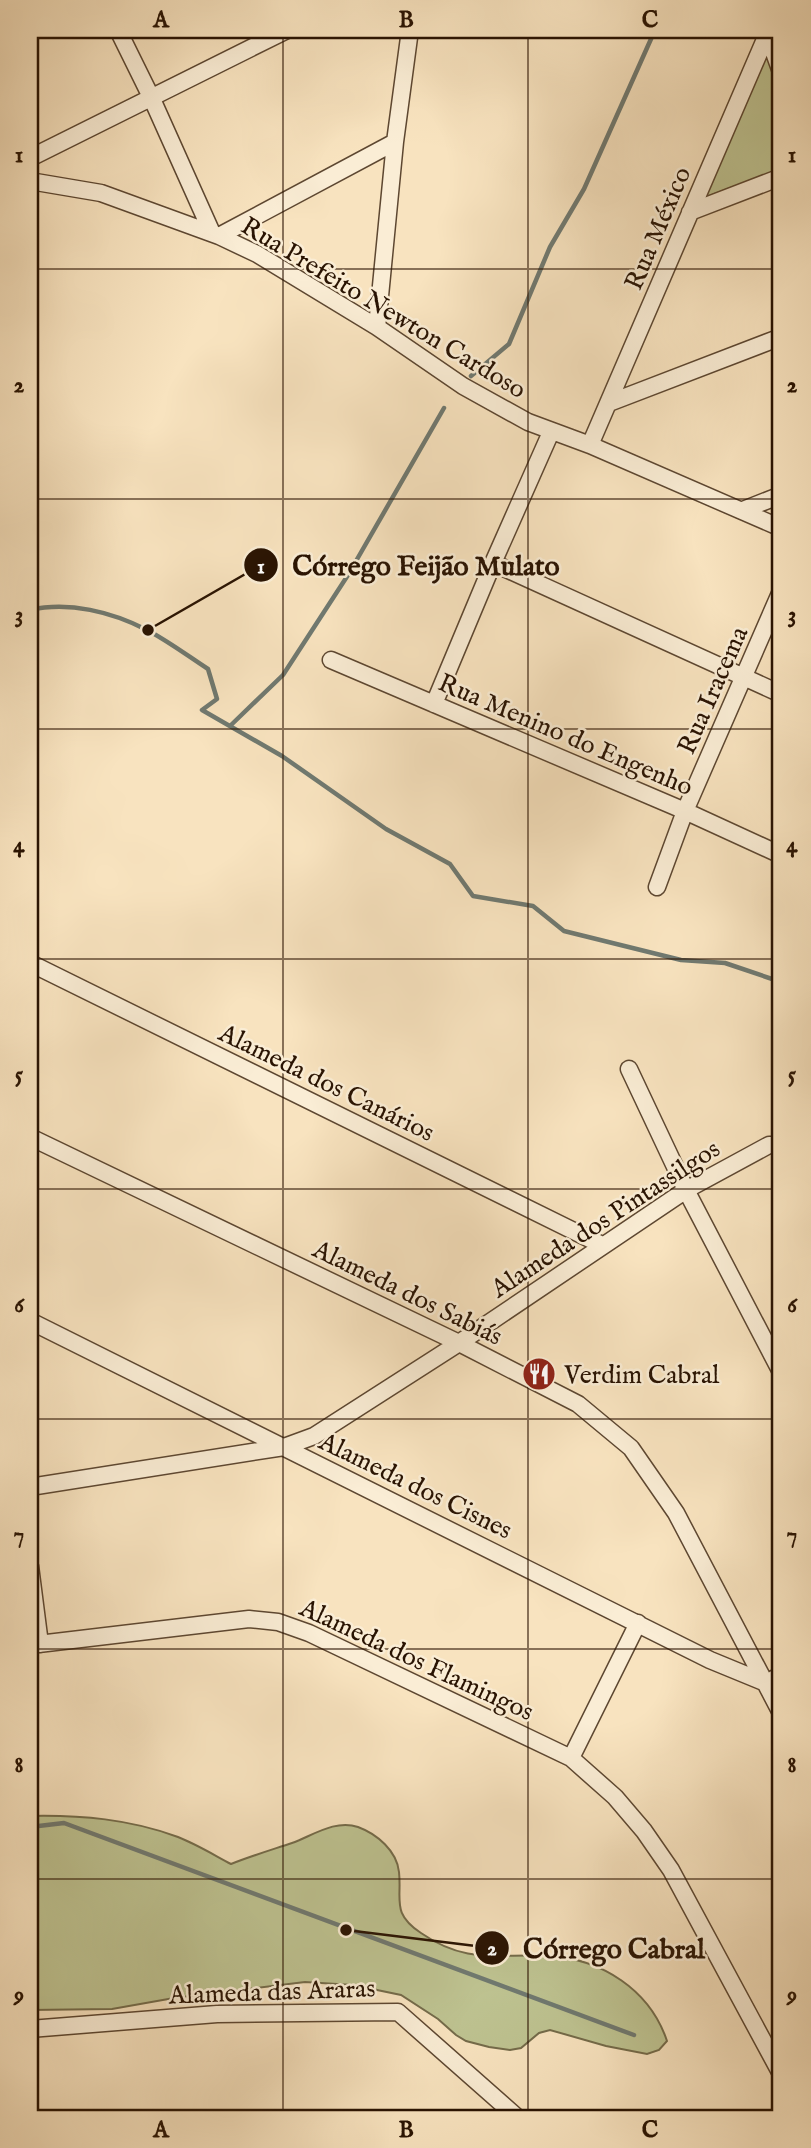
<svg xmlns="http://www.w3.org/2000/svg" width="811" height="2148" font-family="'IM FELL English',serif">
<rect width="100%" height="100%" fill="#f8e3bf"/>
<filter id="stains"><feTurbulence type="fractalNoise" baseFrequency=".00286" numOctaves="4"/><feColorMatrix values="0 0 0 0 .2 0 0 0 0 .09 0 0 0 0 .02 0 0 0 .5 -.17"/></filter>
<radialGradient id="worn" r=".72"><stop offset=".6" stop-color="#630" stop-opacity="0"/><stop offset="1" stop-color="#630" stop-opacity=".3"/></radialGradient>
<path fill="#bec391" stroke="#746b4a" stroke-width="2" d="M 767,54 L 781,90 L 781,169 L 701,199 Z
M 30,1816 C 81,1815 130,1819 178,1837 C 196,1844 214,1855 231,1864 C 251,1856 271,1850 292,1843 C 312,1836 335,1819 358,1827 C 377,1834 397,1851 399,1872 C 402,1900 391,1913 421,1933 C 467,1965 498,1953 549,1956 C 602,1959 650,1990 667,2041 L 659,2050 L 647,2054 L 606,2046 L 550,2030 L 539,2033 L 521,2048 L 510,2050 L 489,2047 L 466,2041 L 456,2035 L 438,2019 L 401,1995 L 353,1985 L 305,1982 L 174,1998 L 112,2009 L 30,2010 Z"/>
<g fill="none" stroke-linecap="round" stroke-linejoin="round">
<path stroke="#707970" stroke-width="4.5" d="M 471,376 L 509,344 L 550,247 L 584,189 L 655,30
M 30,610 C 69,601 112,612 147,630 C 168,641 188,656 208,669 L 217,699 L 202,710 L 282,756 L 386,829 L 450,864 L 473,896 L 533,906 L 564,931 L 681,960 L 725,963 L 781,982
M 230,726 L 283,675 L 348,575 L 444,408
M 30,1827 L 64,1823 L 634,2035"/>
<defs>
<path id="minor" d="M 118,30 L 152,99 L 212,233
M 767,33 L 781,72
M 30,158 L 287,30
M 30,181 L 101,193 L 219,236 L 257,254 L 377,327 L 463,386 L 528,422 L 590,445 L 781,528
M 690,212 L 781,177
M 219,236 L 395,142
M 377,327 L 395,142 L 410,30
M 609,403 L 781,337
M 590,445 L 769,30
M 743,510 L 781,495
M 493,563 L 781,694
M 331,660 L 685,811 L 781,855
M 434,704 L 493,563 L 551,432
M 657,887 L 685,811 L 781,591
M 30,963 L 602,1245
M 629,1069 L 686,1190 L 781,1372
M 30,1137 L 459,1343 L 578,1404 L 631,1448 L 676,1513 L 781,1713
M 30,1321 L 710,1660 L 766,1683 L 781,1675
M 30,1487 L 284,1447 L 314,1436 L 459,1343 L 686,1190 L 769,1145 L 781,1145
M 30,1566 L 40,1644
M 30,1645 L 249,1619 L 278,1622 L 309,1633 L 571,1758 L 615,1797 L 644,1831 L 671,1870 L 781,2074
M 571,1758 L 638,1623
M 30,2029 L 217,2014 L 398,2012 L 518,2118"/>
</defs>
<use href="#minor" stroke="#5d4731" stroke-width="19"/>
<use href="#minor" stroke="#faedd5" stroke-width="16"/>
</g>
<path fill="none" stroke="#291302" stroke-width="2" stroke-opacity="0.55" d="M 283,30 L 283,2118M 528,30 L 528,2118M 30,269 L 781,269M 30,499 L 781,499M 30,729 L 781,729M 30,959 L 781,959M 30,1189 L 781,1189M 30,1419 L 781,1419M 30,1649 L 781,1649M 30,1879 L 781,1879"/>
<defs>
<symbol id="restaurant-disc" viewBox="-11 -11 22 22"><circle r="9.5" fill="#8f2418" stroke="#faedd5"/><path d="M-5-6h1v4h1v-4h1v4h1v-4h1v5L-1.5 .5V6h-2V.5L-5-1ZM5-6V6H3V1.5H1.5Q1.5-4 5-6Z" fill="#fff"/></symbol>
</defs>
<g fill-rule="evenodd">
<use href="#restaurant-disc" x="520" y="1355" width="38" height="38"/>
</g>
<g text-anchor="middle" stroke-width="5" stroke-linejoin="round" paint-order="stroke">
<g font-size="26" fill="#291302" stroke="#faedd5">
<text transform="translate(657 228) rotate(-67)" y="9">Rua México</text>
<text transform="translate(384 307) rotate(31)" y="9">Rua Prefeito Newton Cardoso</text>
<text transform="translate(712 690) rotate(-66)" y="9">Rua Iracema</text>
<text transform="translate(566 734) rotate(23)" y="9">Rua Menino do Engenho</text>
<text transform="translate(327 1082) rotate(26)" y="9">Alameda dos Canários</text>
<text transform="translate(605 1218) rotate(-33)" y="9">Alameda dos Pintassilgos</text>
<text transform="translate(408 1292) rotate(26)" y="9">Alameda dos Sabiás</text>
<text transform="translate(416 1485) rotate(26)" y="9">Alameda dos Cisnes</text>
<text transform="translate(417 1659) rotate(25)" y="9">Alameda dos Flamingos</text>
<text transform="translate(272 1991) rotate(-2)" y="9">Alameda das Araras</text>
</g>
<g font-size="26" fill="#291302" stroke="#faedd5" text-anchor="start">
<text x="564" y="1383">Verdim Cabral</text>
</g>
</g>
<path fill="none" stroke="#291302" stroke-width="2.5" d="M148 630L261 565M346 1930L492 1948"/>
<g fill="#291302" stroke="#faedd5" stroke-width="2.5">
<circle cx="148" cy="630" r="7"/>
<circle cx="346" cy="1930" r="7"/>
<circle cx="261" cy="565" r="18"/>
<circle cx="492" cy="1948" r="18"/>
</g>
<g font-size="21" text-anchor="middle" font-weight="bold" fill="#fff">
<text x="261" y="573">1</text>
<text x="492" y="1955">2</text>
</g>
<g font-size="28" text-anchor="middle" font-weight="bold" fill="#291302" stroke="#faedd5" stroke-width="5" stroke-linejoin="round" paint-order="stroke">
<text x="426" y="575">Córrego Feijão Mulato</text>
<text x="614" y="1958">Córrego Cabral</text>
</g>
<rect width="811" height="2148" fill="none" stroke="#f8e3bf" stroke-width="77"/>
<rect x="38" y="38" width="734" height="2072" fill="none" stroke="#291302" stroke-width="2.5"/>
<g font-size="23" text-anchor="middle" font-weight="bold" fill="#291302">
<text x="161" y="27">A</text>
<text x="406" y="27">B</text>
<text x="650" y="27">C</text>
<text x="19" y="162">1</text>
<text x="792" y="162">1</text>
<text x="19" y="392">2</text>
<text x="792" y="392">2</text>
<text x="19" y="622">3</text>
<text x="792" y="622">3</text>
<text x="19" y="852">4</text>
<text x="792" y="852">4</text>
<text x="19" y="1082">5</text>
<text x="792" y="1082">5</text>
<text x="19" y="1312">6</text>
<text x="792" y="1312">6</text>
<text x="19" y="1542">7</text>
<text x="792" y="1542">7</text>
<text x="19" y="1772">8</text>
<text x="792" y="1772">8</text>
<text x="19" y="2002">9</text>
<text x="792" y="2002">9</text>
<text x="161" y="2137">A</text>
<text x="406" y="2137">B</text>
<text x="650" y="2137">C</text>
</g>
<rect width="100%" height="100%" filter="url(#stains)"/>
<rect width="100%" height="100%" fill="url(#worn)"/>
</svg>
